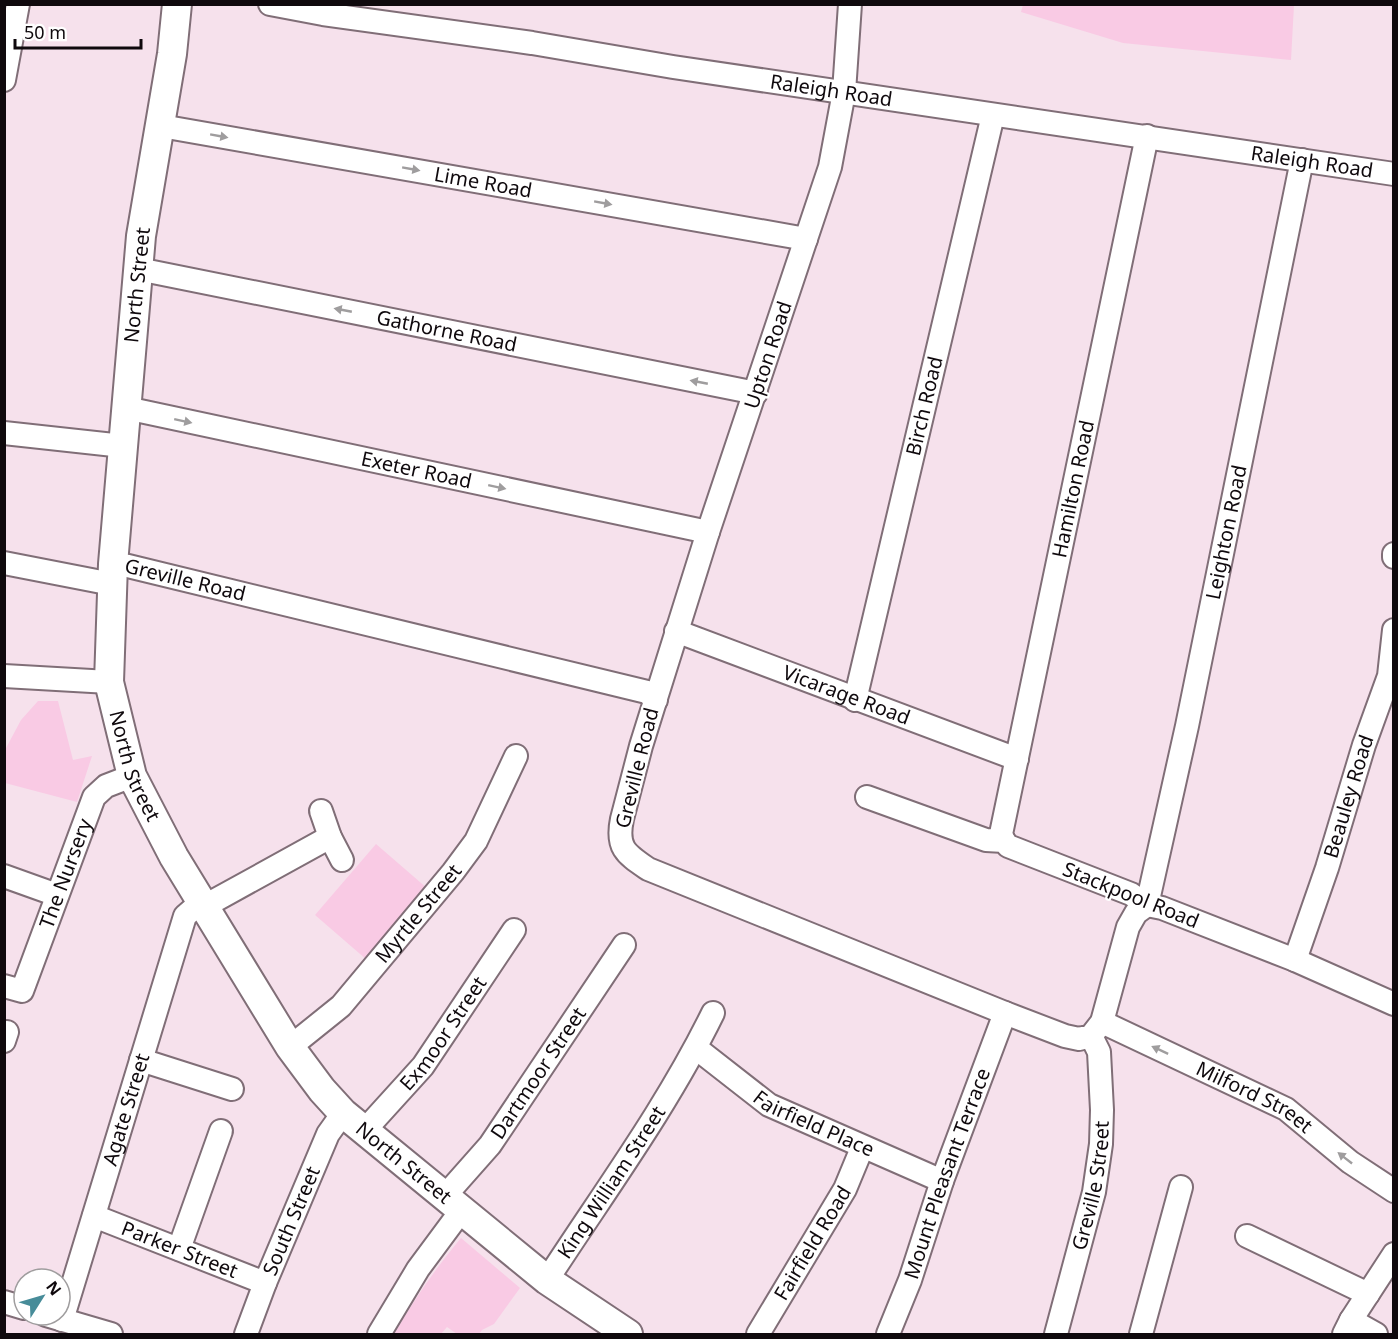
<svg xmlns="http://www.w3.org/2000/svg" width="1398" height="1339" font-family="'Noto Sans',sans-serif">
<rect width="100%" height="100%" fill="#f6e1ec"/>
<path fill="#f9cae4" d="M 1023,5 L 1294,5 L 1291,60 L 1123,43 L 1021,12 Z
M 38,701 L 58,701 L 73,760 L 92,756 L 77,802 L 5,783 L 5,750 L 21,720 Z
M 376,844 L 428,889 L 367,960 L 315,915 Z
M 461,1238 L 520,1288 L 494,1324 L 482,1330 L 479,1334 L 457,1334 L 447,1327 L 441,1334 L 394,1334 C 414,1300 435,1269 461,1238 Z"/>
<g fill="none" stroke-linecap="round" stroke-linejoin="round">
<defs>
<g id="minor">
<path id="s1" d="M 270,4 L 323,14 L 532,43 L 673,67 L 1394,174"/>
<path d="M 850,4 L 844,92 L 830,167 L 708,532 L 641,746 L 622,819 C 616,848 626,854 648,869 L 1005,1013 L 1065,1036 L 1079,1039 L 1091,1036 L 1102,1022 L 1128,927 L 1136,913 L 1147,905"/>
<path d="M 4,80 L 18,4"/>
<path id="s2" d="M 161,126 L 806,239"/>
<path id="s3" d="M 138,269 L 756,393"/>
<path id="s4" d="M 126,408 L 708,532"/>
<path d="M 4,433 L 123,446"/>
<path d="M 1394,554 L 1394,557"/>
<path d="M 4,563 L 112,584"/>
<path id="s5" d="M 113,564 L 128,566 L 647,692 L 656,700"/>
<path id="s6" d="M 676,631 L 1017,759"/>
<path d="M 4,676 L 109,682"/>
<path id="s7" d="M 855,700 L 993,115"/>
<path d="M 867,797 L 986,840 L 1004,841 L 1008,846 L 1131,894 L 1147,905 L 1162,908 L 1295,960 L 1394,1004"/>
<path d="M 321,811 L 330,837 L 342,860"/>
<path id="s8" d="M 1004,841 L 1001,834 L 1147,136"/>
<path d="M 4,876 L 57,895"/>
<path id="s9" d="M 1147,905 L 1187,726 L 1302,160"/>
<path d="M 203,907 L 330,837"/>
<path id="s10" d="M 1295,960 L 1327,868 L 1364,745 L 1389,676 L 1394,630"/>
<path id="s11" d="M 4,986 L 22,991 L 94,797 L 106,786 L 132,776"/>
<path id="s12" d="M 1102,1022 L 1286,1109 L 1350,1162 L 1394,1191"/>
<path d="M 4,1041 L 7,1032"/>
<path id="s13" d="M 290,1047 L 341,1006 L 453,872 L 476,841 L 516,756"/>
<path id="s14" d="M 696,1048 L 769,1105 L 942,1181"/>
<path d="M 141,1060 L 232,1089"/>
<path id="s15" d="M 364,1131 L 423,1066 L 514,930"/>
<path id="s16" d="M 444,1197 L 490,1145 L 624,945"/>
<path id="s17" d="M 94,1216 L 265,1283"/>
<path d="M 1247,1236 L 1368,1294"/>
<path d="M 179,1249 L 221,1131"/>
<path id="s18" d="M 547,1280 C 604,1192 667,1107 713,1013"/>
<path d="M 4,1302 L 24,1308"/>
<path d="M 46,1315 L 111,1334"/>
<path id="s19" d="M 62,1320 L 185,916 L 200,903"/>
<path d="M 1351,1320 L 1376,1334"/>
<path id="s20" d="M 246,1334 L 265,1283 L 328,1134 L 343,1113"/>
<path d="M 379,1334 L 418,1269 L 461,1211"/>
<path id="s21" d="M 758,1334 L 845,1189 L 862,1148"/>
<path id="s22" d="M 888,1334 L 910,1280 L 942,1181 L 1005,1013"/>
<path id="s23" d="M 1056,1334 L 1094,1192 L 1101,1144 L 1102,1110 L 1099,1052 L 1091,1036"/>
<path d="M 1141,1334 L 1181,1187"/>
<path d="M 1344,1334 L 1351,1320 L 1394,1254"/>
</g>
<g id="major">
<path id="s24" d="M 177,4 L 172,54 L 141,236 L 113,564 L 109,682 L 132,776 L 174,857 L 290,1047 L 322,1090 L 343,1113 L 547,1280 L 628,1334"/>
</g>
</defs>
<use href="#minor" stroke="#806e77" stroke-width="26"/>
<use href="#major" stroke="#806e77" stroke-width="32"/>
<use href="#minor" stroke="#fff" stroke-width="22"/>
<use href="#major" stroke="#fff" stroke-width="28"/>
</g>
<defs><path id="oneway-solid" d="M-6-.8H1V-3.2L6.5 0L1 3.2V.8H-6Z" transform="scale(1.5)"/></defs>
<g fill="#9f9d9e">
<use href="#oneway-solid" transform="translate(219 136) rotate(10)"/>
<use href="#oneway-solid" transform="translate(411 169) rotate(10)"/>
<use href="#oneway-solid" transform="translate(603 203) rotate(10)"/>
<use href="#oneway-solid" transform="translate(343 310) rotate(-169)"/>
<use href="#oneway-solid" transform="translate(699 382) rotate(-169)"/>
<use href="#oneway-solid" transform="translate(183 421) rotate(12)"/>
<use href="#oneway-solid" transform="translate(497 487) rotate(12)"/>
<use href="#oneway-solid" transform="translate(1160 1050) rotate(-155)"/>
<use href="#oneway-solid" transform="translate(1345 1158) rotate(-142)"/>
</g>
<g text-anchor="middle" stroke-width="4.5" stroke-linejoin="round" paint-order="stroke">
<g font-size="20" fill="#0f090d" stroke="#fff">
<text dy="7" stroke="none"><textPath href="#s1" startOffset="568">Raleigh Road</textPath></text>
<text dy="7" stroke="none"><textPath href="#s1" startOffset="1054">Raleigh Road</textPath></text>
<text dy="7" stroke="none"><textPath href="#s2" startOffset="327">Lime Road</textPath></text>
<text transform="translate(137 285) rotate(-84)" y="7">North Street</text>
<text dy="7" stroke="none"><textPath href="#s3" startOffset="315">Gathorne Road</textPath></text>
<text transform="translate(768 355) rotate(-72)" y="7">Upton Road</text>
<text dy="7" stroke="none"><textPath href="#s7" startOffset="302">Birch Road</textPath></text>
<text dy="7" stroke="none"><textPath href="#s4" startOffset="297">Exeter Road</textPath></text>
<text dy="7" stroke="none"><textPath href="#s8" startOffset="360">Hamilton Road</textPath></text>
<text dy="7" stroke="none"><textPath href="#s9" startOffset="381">Leighton Road</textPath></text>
<text dy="7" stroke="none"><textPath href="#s5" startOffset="74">Greville Road</textPath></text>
<text dy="7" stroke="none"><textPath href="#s6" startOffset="182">Vicarage Road</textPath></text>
<text dy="7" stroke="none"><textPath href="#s24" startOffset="770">North Street</textPath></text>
<text transform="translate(637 768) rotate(-76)" y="7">Greville Road</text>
<text dy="7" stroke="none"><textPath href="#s10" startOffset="172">Beauley Road</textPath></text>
<text dy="7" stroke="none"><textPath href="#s11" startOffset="144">The Nursery</textPath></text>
<text transform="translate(1131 895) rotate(22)" y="7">Stackpool Road</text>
<text dy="7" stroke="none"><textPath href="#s13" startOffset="186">Myrtle Street</textPath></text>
<text dy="7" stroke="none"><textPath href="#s15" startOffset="126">Exmoor Street</textPath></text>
<text dy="7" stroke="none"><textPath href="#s16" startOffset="156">Dartmoor Street</textPath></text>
<text dy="7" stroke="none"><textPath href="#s12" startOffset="170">Milford Street</textPath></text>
<text dy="7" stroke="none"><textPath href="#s19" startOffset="220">Agate Street</textPath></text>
<text dy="7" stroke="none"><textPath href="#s14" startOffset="141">Fairfield Place</textPath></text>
<text dy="7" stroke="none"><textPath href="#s24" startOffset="1256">North Street</textPath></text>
<text dy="7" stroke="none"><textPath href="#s22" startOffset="171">Mount Pleasant Terrace</textPath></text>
<text dy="7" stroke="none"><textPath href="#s18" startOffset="117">King William Street</textPath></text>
<text dy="7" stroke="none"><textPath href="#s23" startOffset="153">Greville Street</textPath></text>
<text dy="7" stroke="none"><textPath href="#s20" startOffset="122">South Street</textPath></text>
<text dy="7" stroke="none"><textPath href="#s21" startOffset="106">Fairfield Road</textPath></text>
<text dy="7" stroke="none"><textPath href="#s17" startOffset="92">Parker Street</textPath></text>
</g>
</g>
<rect width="1398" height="1339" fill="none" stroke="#0f090d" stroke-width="12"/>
<g transform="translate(42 1297) rotate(53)"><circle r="28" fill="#ffffff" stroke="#9f9d9e" stroke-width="1.5"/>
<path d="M0-4.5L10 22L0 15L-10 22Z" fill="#478c99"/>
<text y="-9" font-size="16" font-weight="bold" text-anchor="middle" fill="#0f090d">N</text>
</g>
<path d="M15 39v9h126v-9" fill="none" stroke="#0f090d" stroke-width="3"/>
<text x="24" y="39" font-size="18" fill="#0f090d" stroke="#ffffff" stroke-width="4.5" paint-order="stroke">50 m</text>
</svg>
